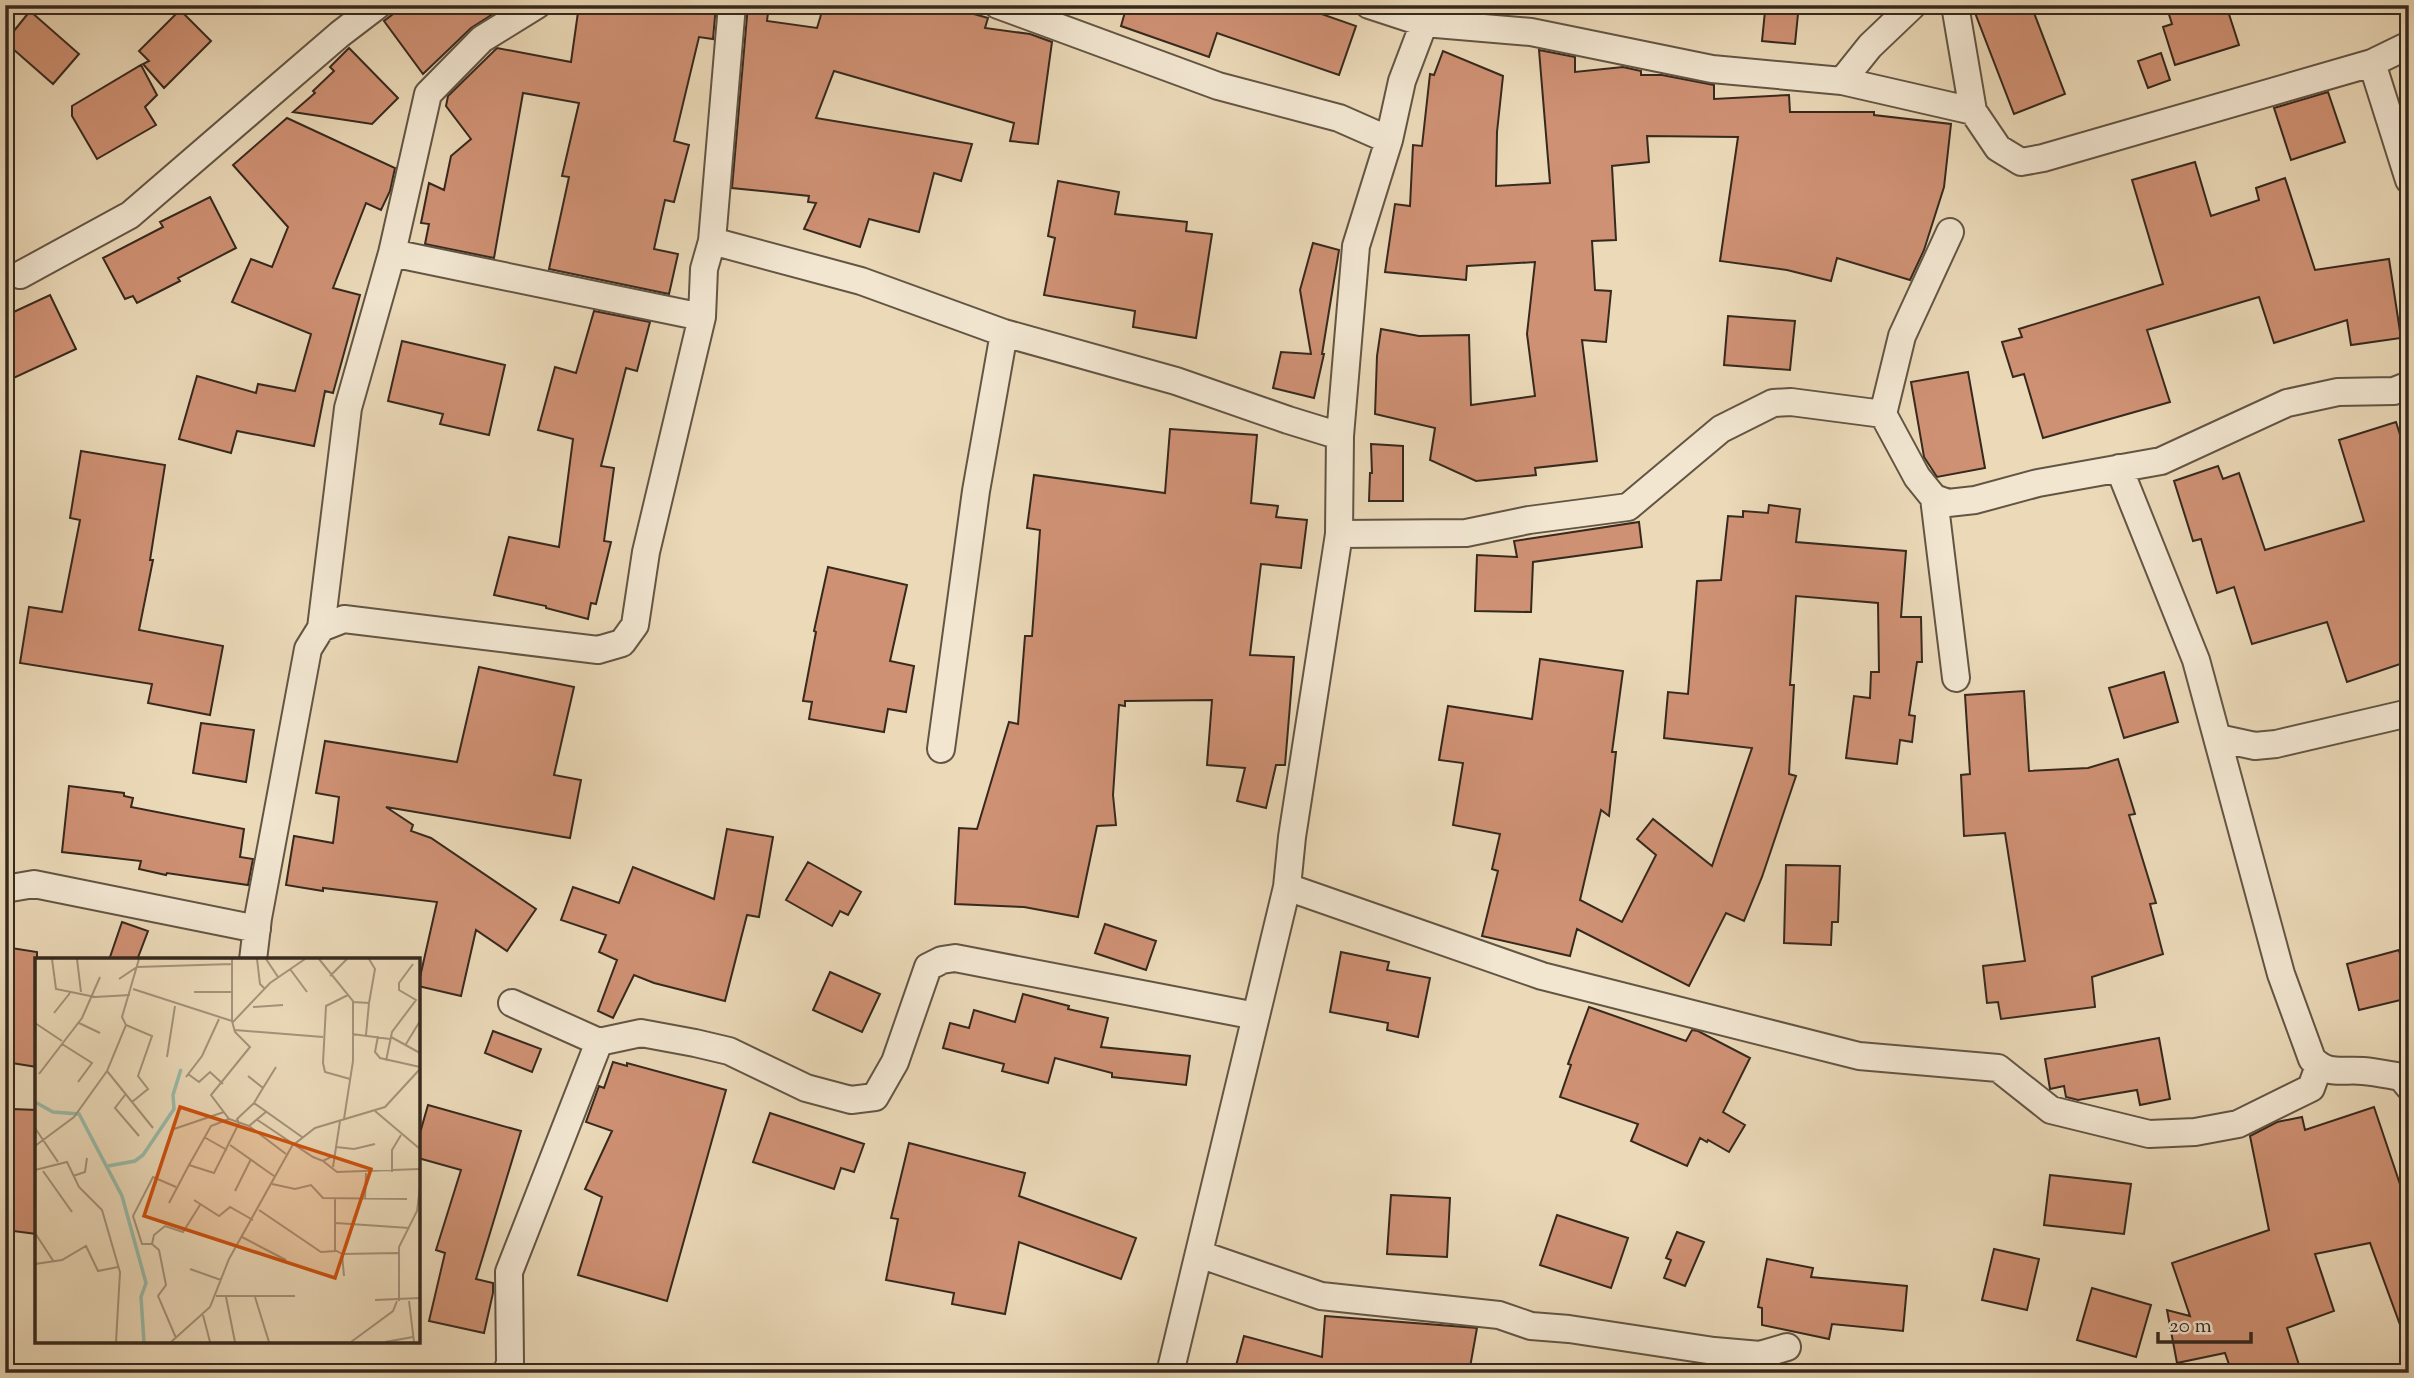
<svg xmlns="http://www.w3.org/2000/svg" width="2414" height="1378" font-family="'Sorts Mill Goudy',serif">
<rect width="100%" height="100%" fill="#ebd9b8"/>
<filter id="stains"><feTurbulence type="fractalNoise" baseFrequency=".00286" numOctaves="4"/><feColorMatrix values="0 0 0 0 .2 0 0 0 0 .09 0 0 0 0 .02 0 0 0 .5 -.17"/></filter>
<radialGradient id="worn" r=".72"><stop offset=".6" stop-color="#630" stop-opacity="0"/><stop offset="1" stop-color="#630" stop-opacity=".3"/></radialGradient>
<path fill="#cf9174" stroke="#36291e" stroke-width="2" d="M 405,5 L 507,5 L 471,28 L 423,74 L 384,21 Z
M 579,5 L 716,5 L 713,39 L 699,37 L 674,141 L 689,145 L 674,202 L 665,200 L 654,249 L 678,254 L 669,294 L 549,269 L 569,177 L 562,176 L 579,103 L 523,93 L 494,258 L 425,244 L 429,224 L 421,223 L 429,183 L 444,190 L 451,156 L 471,139 L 446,106 L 448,96 L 497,48 L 571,62 Z
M 748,5 L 769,5 L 767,21 L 817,28 L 824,5 L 942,5 L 988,18 L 985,28 L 1030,34 L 1052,42 L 1038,144 L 1010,141 L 1014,123 L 834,71 L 816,118 L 972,144 L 961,181 L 934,173 L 919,232 L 869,219 L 860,247 L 804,229 L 816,203 L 808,202 L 809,196 L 732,188 Z
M 1127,5 L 1296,5 L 1356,26 L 1339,75 L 1217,33 L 1209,57 L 1121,26 Z
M 1972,5 L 2031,5 L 2065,94 L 2014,114 Z
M 2166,5 L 2226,5 L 2239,45 L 2175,65 L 2163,27 L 2172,24 Z
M 180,10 L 211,41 L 164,88 L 143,64 L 149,61 L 139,51 Z
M 30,11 L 79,54 L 53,84 L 5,42 Z
M 1765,11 L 1798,14 L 1795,44 L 1762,41 Z
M 349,48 L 398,98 L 372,124 L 293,112 L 315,93 L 313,91 L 334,71 L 330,67 Z
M 1539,50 L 1575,57 L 1575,72 L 1623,67 L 1641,71 L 1641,75 L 1662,75 L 1714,85 L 1714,99 L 1789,95 L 1790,112 L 1874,112 L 1874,115 L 1951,124 L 1944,187 L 1924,250 L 1910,280 L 1837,258 L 1831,281 L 1787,270 L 1720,261 L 1738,137 L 1647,136 L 1649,162 L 1612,166 L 1616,240 L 1592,241 L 1595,290 L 1611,291 L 1606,342 L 1582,340 L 1597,461 L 1535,468 L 1536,475 L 1476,481 L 1430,460 L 1435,428 L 1375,414 L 1377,356 L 1381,329 L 1419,336 L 1469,335 L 1471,405 L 1535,396 L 1527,334 L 1535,262 L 1467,266 L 1466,280 L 1385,272 L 1395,204 L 1410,206 L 1413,145 L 1422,146 L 1430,74 L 1434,75 L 1443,51 L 1503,76 L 1497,132 L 1496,186 L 1550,183 Z
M 2161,53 L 2170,80 L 2148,88 L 2138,61 Z
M 141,65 L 157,95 L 145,107 L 156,125 L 97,159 L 72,116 L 72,106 Z
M 2328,92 L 2345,142 L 2291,160 L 2274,108 Z
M 287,118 L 395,168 L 390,191 L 381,210 L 366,203 L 333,288 L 360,295 L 333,393 L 325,391 L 314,446 L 237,431 L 231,453 L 179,439 L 197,376 L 256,393 L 258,384 L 295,391 L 311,334 L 232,302 L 251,259 L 272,267 L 288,227 L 233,165 Z
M 2195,162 L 2211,216 L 2259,200 L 2256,188 L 2285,178 L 2315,270 L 2389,259 L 2401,338 L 2351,345 L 2347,320 L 2274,343 L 2259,297 L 2147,330 L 2170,402 L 2043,438 L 2024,374 L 2013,377 L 2002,342 L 2022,337 L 2019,329 L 2163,284 L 2132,180 Z
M 1058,181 L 1119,192 L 1115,214 L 1187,222 L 1186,231 L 1212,234 L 1196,338 L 1133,327 L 1135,311 L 1044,295 L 1055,238 L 1048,236 Z
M 210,197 L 236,248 L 178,278 L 180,281 L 137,303 L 133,296 L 125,299 L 103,258 L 163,227 L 160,222 Z
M 1313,243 L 1339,250 L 1322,354 L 1324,354 L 1314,398 L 1273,388 L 1281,352 L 1311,354 L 1300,290 Z
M 50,295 L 76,349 L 5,382 L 5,316 Z
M 594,311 L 650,322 L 637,371 L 626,368 L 601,466 L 614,468 L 604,541 L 611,542 L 596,604 L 591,603 L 588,619 L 546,608 L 546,606 L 494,595 L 509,537 L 559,547 L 573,439 L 538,430 L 555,367 L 576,373 Z
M 1728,316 L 1795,321 L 1790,370 L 1724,365 Z
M 402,341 L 505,365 L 489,435 L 440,424 L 443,414 L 388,401 Z
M 1968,372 L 1985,468 L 1937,477 L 1924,457 L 1911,382 Z
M 2396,422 L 2409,463 L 2409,661 L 2347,682 L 2327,622 L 2252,644 L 2234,587 L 2217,593 L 2201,539 L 2193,541 L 2174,481 L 2218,466 L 2223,479 L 2239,473 L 2265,550 L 2364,521 L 2339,440 Z
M 1170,429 L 1257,435 L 1251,503 L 1278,506 L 1276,517 L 1307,520 L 1301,568 L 1261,564 L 1250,655 L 1294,657 L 1285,765 L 1276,765 L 1266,808 L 1237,801 L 1245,768 L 1207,765 L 1212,700 L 1125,701 L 1125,706 L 1119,705 L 1113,795 L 1116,825 L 1097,826 L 1078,917 L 1024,907 L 955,904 L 959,828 L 977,829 L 1009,722 L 1018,724 L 1025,636 L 1032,636 L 1040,530 L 1027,528 L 1034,475 L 1165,493 Z
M 1371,444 L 1403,446 L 1403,501 L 1369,501 L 1370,473 L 1372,473 Z
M 81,451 L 165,465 L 150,560 L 153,560 L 139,630 L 223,646 L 210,715 L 148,703 L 152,684 L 20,663 L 29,607 L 62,612 L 80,520 L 70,518 Z
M 1769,505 L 1800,509 L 1796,542 L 1906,551 L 1901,617 L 1921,617 L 1922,662 L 1917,662 L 1909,715 L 1915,716 L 1912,742 L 1900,740 L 1897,764 L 1846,758 L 1854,696 L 1870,698 L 1871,672 L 1879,672 L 1878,603 L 1796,596 L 1790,685 L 1794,685 L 1789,774 L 1796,776 L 1762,877 L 1744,921 L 1726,913 L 1689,986 L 1577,929 L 1570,956 L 1482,936 L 1498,871 L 1492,869 L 1500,834 L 1453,825 L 1463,763 L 1439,760 L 1448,706 L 1532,719 L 1540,659 L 1623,671 L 1612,752 L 1616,752 L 1609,816 L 1601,810 L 1580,900 L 1622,922 L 1656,855 L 1637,839 L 1653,819 L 1712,866 L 1752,748 L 1664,738 L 1668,692 L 1688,694 L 1697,581 L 1721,580 L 1728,516 L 1743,517 L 1743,511 L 1768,513 Z
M 1639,522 L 1642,547 L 1533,562 L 1531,612 L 1475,611 L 1477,555 L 1517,557 L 1514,541 Z
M 828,567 L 907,585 L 890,661 L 914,666 L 906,712 L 888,709 L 884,732 L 809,719 L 812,702 L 803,701 L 816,632 L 814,631 Z
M 479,667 L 574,687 L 554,775 L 581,780 L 570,838 L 386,807 L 413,825 L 411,831 L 431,838 L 536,909 L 507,951 L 476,930 L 461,996 L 418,986 L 437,902 L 323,888 L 323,891 L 286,885 L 294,836 L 333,843 L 339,797 L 316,793 L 325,741 L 457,762 Z
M 2164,672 L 2178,722 L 2124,738 L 2109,688 Z
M 2024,691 L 2029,771 L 2088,768 L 2118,759 L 2135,814 L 2129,815 L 2156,903 L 2150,904 L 2163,954 L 2092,977 L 2095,1007 L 2001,1019 L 1998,1002 L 1987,1003 L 1983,966 L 2025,961 L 2005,833 L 1964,836 L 1961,775 L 1970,774 L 1965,695 Z
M 201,723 L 254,730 L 246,782 L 193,773 Z
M 69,786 L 124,793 L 124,796 L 133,798 L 131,807 L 244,829 L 240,857 L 253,859 L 248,885 L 167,873 L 166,875 L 139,869 L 141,861 L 62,852 Z
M 727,829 L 773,837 L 759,917 L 747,915 L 725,1001 L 654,983 L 634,975 L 613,1018 L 598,1011 L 617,960 L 599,952 L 606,935 L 561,920 L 573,887 L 619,903 L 633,867 L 714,899 Z
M 808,862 L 861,892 L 848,915 L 840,911 L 832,926 L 786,900 Z
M 1786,865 L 1840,866 L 1838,922 L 1832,922 L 1831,945 L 1784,943 Z
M 122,922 L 148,931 L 137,960 L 109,960 Z
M 1105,924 L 1156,941 L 1146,970 L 1095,953 Z
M 5,947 L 37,952 L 37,1067 L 5,1062 Z
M 2399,950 L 2409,989 L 2409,998 L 2359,1010 L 2347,964 Z
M 1341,952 L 1389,962 L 1387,970 L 1430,978 L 1418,1037 L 1387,1030 L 1388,1023 L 1330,1012 Z
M 830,972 L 880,994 L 862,1032 L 813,1010 Z
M 1023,994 L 1069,1006 L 1068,1009 L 1108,1018 L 1101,1047 L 1190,1056 L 1186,1085 L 1112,1077 L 1112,1073 L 1055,1058 L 1048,1083 L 1002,1071 L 1004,1064 L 943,1048 L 950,1023 L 969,1028 L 974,1010 L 1015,1022 Z
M 1589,1007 L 1686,1041 L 1692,1030 L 1698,1031 L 1750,1058 L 1723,1112 L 1745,1125 L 1729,1152 L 1708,1140 L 1707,1142 L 1700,1138 L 1687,1166 L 1631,1141 L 1638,1124 L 1560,1097 L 1571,1065 L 1568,1064 Z
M 493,1031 L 541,1049 L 532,1072 L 485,1053 Z
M 2159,1038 L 2170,1099 L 2140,1105 L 2137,1090 L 2078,1100 L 2066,1097 L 2064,1086 L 2050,1089 L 2045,1059 Z
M 613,1062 L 627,1066 L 627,1063 L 726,1090 L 667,1301 L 578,1275 L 602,1197 L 585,1189 L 612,1131 L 586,1122 L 599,1086 L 604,1088 Z
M 428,1105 L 521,1131 L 476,1279 L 493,1283 L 493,1293 L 484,1333 L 429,1321 L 445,1253 L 436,1250 L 461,1170 L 418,1158 L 418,1140 Z
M 2374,1107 L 2409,1211 L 2409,1340 L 2406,1341 L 2370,1243 L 2315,1254 L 2334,1311 L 2287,1328 L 2300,1368 L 2284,1373 L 2232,1373 L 2225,1353 L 2177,1363 L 2167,1310 L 2190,1316 L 2172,1263 L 2269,1230 L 2250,1136 L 2277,1122 L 2302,1117 L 2305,1130 Z
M 12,1109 L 37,1110 L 37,1234 L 5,1230 L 12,1171 L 9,1171 Z
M 770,1113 L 864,1144 L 854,1172 L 841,1168 L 834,1189 L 753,1162 Z
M 909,1143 L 1025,1173 L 1019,1196 L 1136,1238 L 1121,1279 L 1019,1242 L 1005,1314 L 952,1304 L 954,1293 L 886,1280 L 898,1219 L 891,1218 Z
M 2050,1175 L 2131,1184 L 2124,1234 L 2044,1225 Z
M 1391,1195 L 1450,1198 L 1447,1257 L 1387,1254 Z
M 1557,1215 L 1628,1238 L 1611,1288 L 1540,1265 Z
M 1677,1232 L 1704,1242 L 1685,1286 L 1664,1278 L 1671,1260 L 1666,1258 Z
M 1994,1249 L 2039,1259 L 2027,1310 L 1982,1300 Z
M 1767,1259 L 1813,1268 L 1811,1277 L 1907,1286 L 1903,1331 L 1832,1324 L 1829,1339 L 1762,1325 L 1762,1308 L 1758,1307 Z
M 2092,1288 L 2151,1305 L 2136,1357 L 2077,1340 Z
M 1325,1316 L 1477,1328 L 1469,1373 L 1234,1373 L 1244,1336 L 1322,1357 Z"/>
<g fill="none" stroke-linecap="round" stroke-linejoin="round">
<defs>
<path id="street" d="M 998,5 L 1218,86 L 1339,118 L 1389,140
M 1369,5 L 1424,23 L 1531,32 L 1712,69 L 1842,81 L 1870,46 L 1913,5
M 1955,5 L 1973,111 L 1998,148 L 2021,162 L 2043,158 L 2372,63 L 2409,45
M 2372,63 L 2409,180
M 1842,81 L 1973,111
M 712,241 L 861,281 L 1004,333 L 1176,381 L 1288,420 L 1340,436
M 392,253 L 702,317
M 20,275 L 130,215 L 340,34 L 378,5
M 1883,414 L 1902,336 L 1950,232
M 2119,468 L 2196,660 L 2281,974 L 2312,1059 C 2328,1076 2342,1069 2363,1071 C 2376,1072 2389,1075 2401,1077 L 2409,1087
M 1934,498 L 1956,678
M 1339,534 L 1466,533 L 1529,520 L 1628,507 L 1721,429 L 1773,403 L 1791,402 L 1883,414 L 1917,477 L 1934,498 L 1948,503 L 1975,500 L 2038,483 L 2161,461 L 2287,403 L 2338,392 L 2394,391 L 2409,385
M 321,628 L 348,408 L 392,253 L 428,94 L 482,39 L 537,5
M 2218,738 L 2255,746 L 2276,744 L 2409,713
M 941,749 L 976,491 L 1004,333
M 1287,887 L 1542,976 L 1859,1056 L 1998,1068 L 2051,1110 L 2149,1134 L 2195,1132 L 2238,1124 L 2311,1088 L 2319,1066
M 5,889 L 34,884 L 257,929
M 253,960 L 258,918 L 308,649 L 321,628 L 344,619 L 598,650 L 622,643 L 635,625 L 646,552 L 702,317 L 704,269 L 712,241 L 732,5
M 512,1003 L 599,1042 L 641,1033 L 695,1043 L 729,1051 L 806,1088 L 851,1100 L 875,1097 L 895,1062 L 928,967 L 942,960 L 955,958 L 1256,1016
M 1199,1254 L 1321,1296 L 1499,1315 L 1531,1326 L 1569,1329 L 1714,1351 L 1760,1355 L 1787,1347
M 507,1373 L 510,1362 L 509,1272 L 599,1042
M 1170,1373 L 1287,887 L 1292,837 L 1339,534 L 1340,436 L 1356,246 L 1389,140 L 1402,81 L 1424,23 L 1435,5"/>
</defs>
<use href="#street" stroke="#635544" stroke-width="30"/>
<use href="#street" stroke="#f2e6d1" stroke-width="26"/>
</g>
<g transform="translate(35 958)">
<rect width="385" height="385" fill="#ebd9b8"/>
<path fill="none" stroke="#99bba9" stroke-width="3.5" d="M 0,144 L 18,154 L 44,156 L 87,238 L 111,325 L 106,339 L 109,384M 73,208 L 100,203 L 108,197 L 139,151 L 138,137 L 146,111"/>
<path fill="none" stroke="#a3937a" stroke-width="2" d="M 17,1 L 21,31 L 60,39 L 95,37M 42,1 L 46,34M 104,1 L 87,59 L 91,67 L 72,113 L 118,170M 197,1 L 197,63 L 200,74 L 215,89 L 176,137 L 194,161 L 214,168 L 232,153M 222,1 L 225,26 L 230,31M 231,1 L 243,19M 284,1 L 318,43 L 318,103 L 309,161M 334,1 L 340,11 L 334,45M 255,11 L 272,34M 295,18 L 312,1M 84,21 L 102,9 L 197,6M 98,31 L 197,63M 159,34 L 197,34M 313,37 L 291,48 L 288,105 L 290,114 L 315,121M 318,44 L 334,45 L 331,77M 218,49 L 248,47M 19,55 L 35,35M 198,64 L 235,25 L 270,1M 0,65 L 27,83M 44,65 L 65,75M 91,67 L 117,78 L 103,118 L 113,131 L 97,144M 200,72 L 288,79M 317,76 L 355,81M 343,78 L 340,94 L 345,100 L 385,109M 356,79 L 385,95M 27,86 L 57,105 L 43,124M 371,86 L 385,63M 132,99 L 140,48M 351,103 L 357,74 L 381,42 L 364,32 L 364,25 L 378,6M 4,116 L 47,60 L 65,19M 153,116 L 164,124 L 175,114 L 188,126M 213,118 L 228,130 L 219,145M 151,119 L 167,98 L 184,61M 228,130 L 241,109M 90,137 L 80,150 L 104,178M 340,153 L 385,191M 221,161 L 278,199 L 288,203 L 300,197M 214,168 L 251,196M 0,170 L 23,204M 139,171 L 189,154M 169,179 L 192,192M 195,187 L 239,218M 0,188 L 39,159 L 72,113M 301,189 L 319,191 L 340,186M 288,203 L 302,214 L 385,211M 154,207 L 176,168 L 194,161M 298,209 L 305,163M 0,212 L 32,204 L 44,229 L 67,252 L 85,314 L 81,384M 8,213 L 37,254M 357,214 L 357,192 L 366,177M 38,218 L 50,214 L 52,200M 237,226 L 260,231 L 276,227 L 288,240 L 372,241M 200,233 L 216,201M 300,241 L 300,292 L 307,296 L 309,318M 330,241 L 331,215M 159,242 L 184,258 L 195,249 L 218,262M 134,245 L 154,207 L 179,215 L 204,165 L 202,161 L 219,145 L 267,179M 224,252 L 286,294 L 301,293M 301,265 L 374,270M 0,275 L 19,304M 207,279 L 251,302M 117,286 L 107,286 L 98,258 L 118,219 L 141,229M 117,286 L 124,292 L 131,327 L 123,338 L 141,380M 117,286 L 119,277 L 130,268 L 148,274 L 165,247M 307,296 L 363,295M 0,306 L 27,302 L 51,288 L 63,313 L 83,309M 155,311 L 186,322M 181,338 L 260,338M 191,339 L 200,384M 220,339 L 234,384M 340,342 L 385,340M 364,343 L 364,289 L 382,253 L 385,229M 374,343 L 379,384M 168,357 L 175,384M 136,384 L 175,349 L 194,301 L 257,188 L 280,170 L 350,149 L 385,111M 316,384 L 358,353 L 362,343M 350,384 L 378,379"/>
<path fill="#cd520f" fill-opacity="0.15" stroke="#cd520f" stroke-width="3.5" d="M 145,149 L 336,211 L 300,320 L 109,258 Z"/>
<rect width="385" height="385" fill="none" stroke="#36291e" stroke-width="3.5"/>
</g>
<rect width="2414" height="1378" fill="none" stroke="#ebd9b8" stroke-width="28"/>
<rect x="7" y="7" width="2400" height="1364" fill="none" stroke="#36291e" stroke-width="3.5"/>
<rect x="14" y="14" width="2386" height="1350" fill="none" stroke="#36291e" stroke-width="2"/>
<path d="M2158 1332v10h93v-10" fill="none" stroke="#36291e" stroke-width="3.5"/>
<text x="2169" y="1332" font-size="21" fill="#36291e" stroke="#f2e6d1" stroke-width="5" paint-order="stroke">20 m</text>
<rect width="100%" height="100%" filter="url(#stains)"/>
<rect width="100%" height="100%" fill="url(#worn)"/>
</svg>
